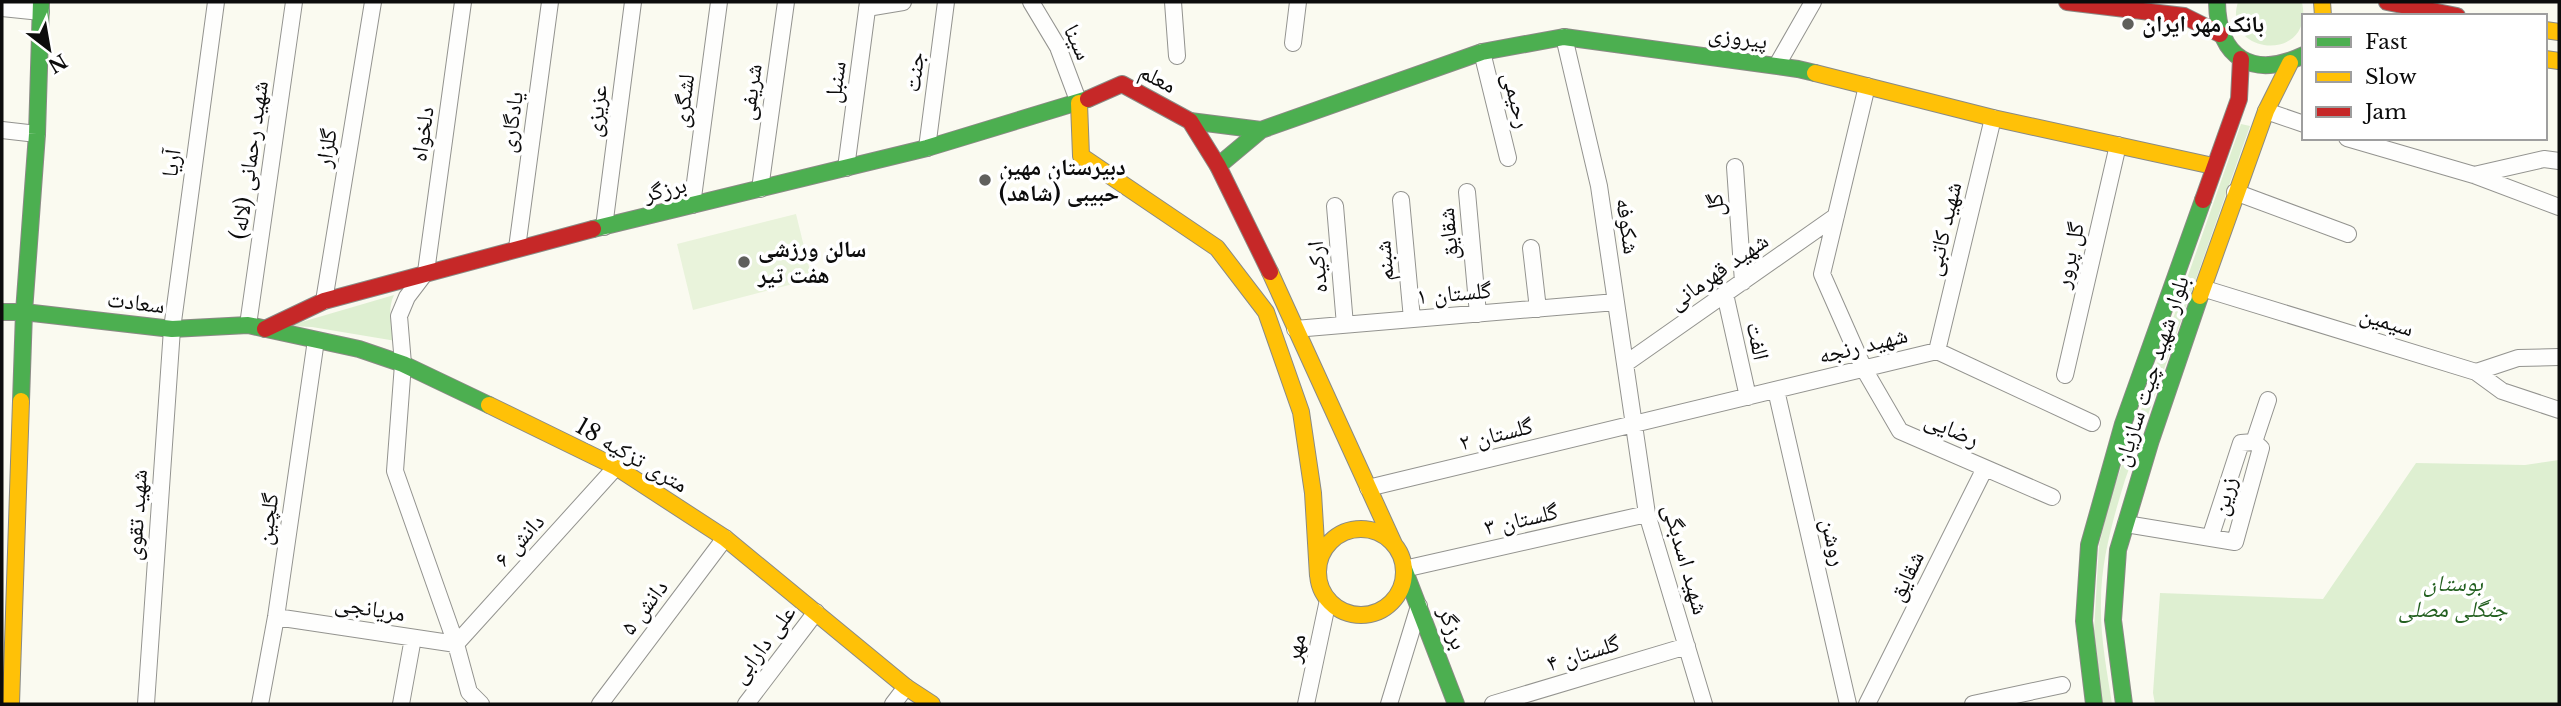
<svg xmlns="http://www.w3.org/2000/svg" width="2561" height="706" font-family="'Libre Baskerville','Noto Naskh Arabic',serif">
<rect width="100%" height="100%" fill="#fafaf0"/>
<path fill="#deefd1" d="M 2238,2 L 2302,2 C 2315,64 2221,56 2238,2 Z
M 2241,124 L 2250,126 L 2125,480 C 2113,519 2101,560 2101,602 C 2100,636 2107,671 2112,704 L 2102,704 L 2094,631 L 2099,545 L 2111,496 Z
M 394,295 C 387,310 391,325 396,341 L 312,327 L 288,326 Z
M 2559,460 L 2559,704 L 2155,704 L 2153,693 L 2160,593 L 2323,599 L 2416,463 L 2525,465 Z"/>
<path fill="#e9f3db" d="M 796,214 L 812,279 L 693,310 L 677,244 Z"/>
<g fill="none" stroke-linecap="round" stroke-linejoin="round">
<defs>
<path id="street" d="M 463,2 L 426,272 L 407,297 L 399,316 L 403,364 L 395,471 L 456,644 L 469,692 L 481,704
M 1031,2 L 1058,47 L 1079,103
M 1173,2 L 1177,56
M 2,8 L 41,12
M 867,8 L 903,2
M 1564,37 L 1599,186 L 1647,514 L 1704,704
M 1293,43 L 1298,2
M 1482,52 L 1508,158
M 1777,65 L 1813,2
M 1867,86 L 1822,274 L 1864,369 L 1900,431 L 2052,497
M 2266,111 L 2304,124
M 2,130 L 37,134
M 2347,138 L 2474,175 L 2559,207
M 927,148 L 946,2
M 1735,167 L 1743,282
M 846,168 L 868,2
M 2474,175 L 2544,159 L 2559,161
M 760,189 L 786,2
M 1467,192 L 1478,314
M 2235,192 L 2348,234
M 1401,200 L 1412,319
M 692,205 L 719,2
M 1335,206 L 1345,325
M 604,227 L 633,2
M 517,248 L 550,2
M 1531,248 L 1538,309
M 2202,288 L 2476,372 L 2518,358 L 2559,357
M 1725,294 L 1748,397
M 324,301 L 373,2
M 248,325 L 294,2
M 1295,329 L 1616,302
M 1937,351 L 1993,118
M 1625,364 L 1836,216
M 2476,372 L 2502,391 L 2559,410
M 2065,375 L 2118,145
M 1776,390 L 1848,704
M 1368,488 L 1937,351 L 2092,423
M 2126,524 L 2235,542 L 2261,448 L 2254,442 L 2268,400
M 2210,538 L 2241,443 L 2254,442
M 1404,569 L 1647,514
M 276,617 L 456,644 L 616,467
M 146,704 L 172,329 L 216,2
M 260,704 L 276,617 L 316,340
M 401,704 L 413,638
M 600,704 L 725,538
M 746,704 L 816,612
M 893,704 L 906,687
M 1306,704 L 1328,600
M 1389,704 L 1419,606
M 1493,704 L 1687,646
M 1867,704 L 1985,468
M 1973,704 L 2062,685"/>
<path id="fast" d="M 2217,2 C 2218,59 2253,79 2304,55
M 1190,121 L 1261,130
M 1218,166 L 1261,130 L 1482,52 L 1564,37 L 1798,69 L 1815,73
M 593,229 L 927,148 L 1088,99
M 2,312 L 24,312 L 172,329 L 248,325 L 359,349 L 403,364 L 489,405
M 21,401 L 24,312 L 37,134 L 41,2
M 1404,569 L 1456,704
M 2094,704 L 2084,621 L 2089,545 L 2123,424 L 2203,200
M 2124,704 L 2113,620 L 2118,550 L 2151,440 L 2200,296"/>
<path id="slow" d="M 2322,2 L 2323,16
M 2545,30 L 2559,32
M 2545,59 L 2559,61
M 1815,73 L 1993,118 L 2213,166
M 1079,103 L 1081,156 L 1217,248 L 1266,312 L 1301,412 L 1313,493 L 1318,576
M 1270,272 L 1394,544
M 2200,296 L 2266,111 L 2290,63
M 489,405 L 616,467 L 725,538 L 906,687 L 932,704
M1318 572a43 43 0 1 1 86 0a43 43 0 1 1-86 0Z
M 11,704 L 21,401"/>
<path id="jam" d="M 2067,2 L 2184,16 L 2220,34
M 2387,2 L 2457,16
M 1088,99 L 1122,84 L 1190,121 L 1218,166 L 1270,272
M 2203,200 L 2239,99 L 2241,59
M 265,329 L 324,301 L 593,229"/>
</defs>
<use href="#street" stroke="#93938f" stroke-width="18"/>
<use href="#fast" stroke="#8a8a85" stroke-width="18"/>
<use href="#slow" stroke="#8a8a85" stroke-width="18"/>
<use href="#jam" stroke="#8a8a85" stroke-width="18"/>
<use href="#street" stroke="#fefefd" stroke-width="16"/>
<use href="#fast" stroke="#4caf50" stroke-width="16"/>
<use href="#slow" stroke="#ffc107" stroke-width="16"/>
<use href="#jam" stroke="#c62828" stroke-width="16"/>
</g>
<g fill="#5f5f5c" stroke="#fff" stroke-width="2.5">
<circle cx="2128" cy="24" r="7"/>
<circle cx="985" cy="180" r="7"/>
<circle cx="744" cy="262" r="7"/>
</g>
<g text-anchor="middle" stroke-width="7" stroke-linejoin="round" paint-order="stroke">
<g font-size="23" font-weight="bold" fill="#0c0c0c" stroke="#fff" text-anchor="start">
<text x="2142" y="32">بانک مهر ایران</text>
<text x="999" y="175">دبیرستان مهین<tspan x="999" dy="26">حبیبی (شاهد)</tspan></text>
<text x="758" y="257">سالن ورزشی<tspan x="758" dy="26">هفت تیر</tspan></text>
</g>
<g font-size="23" fill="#0c0c0c" stroke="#fff">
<text transform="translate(1738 37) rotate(8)" y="8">پیروزی</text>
<text transform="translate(1078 42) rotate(65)" y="8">سینا</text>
<text transform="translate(914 72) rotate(-83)" y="8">جنت</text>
<text transform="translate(1158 78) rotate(28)" y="8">معلم</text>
<text transform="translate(835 82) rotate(-82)" y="8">سنبل</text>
<text transform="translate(750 92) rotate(-82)" y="8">شریفی</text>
<text transform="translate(1517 100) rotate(76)" y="8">رحیمی</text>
<text transform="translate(683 101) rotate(-83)" y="8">لشگری</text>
<text transform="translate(596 111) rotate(-83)" y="8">عزیزی</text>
<text transform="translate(511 122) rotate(-82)" y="8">یادگاری</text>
<text transform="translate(422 134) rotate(-82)" y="8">دلخواه</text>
<text transform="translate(326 148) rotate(-81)" y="8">گلزار</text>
<text transform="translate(249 160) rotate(-82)" y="8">شهید رحمانی (لاله)</text>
<text transform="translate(171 163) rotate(-82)" y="8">آریا</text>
<text transform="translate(665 189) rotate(-14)" y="8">برزگر</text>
<text transform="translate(1715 205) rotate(-94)" y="8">گل</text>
<text transform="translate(1628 226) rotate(82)" y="8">شکوفه</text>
<text transform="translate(1943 229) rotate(-77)" y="8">شهید کاتبی</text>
<text transform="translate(1448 234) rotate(-95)" y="8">شقایق</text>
<text transform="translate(2069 255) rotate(-77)" y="8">گل پرور</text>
<text transform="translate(1384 261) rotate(-95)" y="8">شبنم</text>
<text transform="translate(1317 267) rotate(-95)" y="8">ارکیده</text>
<text transform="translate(1718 271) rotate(-35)" y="8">شهید قهرمانی</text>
<text transform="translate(1454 293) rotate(-5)" y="8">گلستان ۱</text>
<text transform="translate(136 302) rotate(7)" y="8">سعادت</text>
<text transform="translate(2387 321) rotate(17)" y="8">سیمین</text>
<text transform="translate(1758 341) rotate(78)" y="8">الفت</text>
<text transform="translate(1863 345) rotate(-14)" y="8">شهید رنجه</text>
<text transform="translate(2151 371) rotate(-72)" y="8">بلوار شهید چیت سازیان</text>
<text transform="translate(1952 429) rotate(23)" y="8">رضایی</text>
<text transform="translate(1496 434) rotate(-14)" y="8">گلستان ۲</text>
<text transform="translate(632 455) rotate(30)" y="8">18 متری تزکیه</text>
<text transform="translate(2224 496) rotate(-75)" y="8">زرین</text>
<text transform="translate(136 515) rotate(-86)" y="8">شهید تقوی</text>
<text transform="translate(267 519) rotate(-82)" y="8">گلچین</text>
<text transform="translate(1521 519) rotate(-13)" y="8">گلستان ۳</text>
<text transform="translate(519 540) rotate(-48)" y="8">دانش ۶</text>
<text transform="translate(1834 542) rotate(77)" y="8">روشن</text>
<text transform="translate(1686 559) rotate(74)" y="8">شهید اسدبگی</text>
<text transform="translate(1906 576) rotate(-64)" y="8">شقایق</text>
<text transform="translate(644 607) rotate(-53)" y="8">دانش ۵</text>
<text transform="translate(370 608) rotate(9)" y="8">مریانجی</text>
<text transform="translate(1453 628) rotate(70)" y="8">برزگر</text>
<text transform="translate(763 644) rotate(-53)" y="8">علی دارابی</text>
<text transform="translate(1295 648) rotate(-78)" y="8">مهر</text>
<text transform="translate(1583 653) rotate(-17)" y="8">گلستان ۴</text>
</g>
<g font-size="23" font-style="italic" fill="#236020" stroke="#fff">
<text x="2453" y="591">بوستان<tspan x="2453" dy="26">جنگلی مصلی</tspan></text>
</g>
</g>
<rect width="2561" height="706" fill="none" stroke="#0c0c0c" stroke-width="7"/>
<rect x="2302" y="14" width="245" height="126" fill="#ffffff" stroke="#9e9e9e" stroke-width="2"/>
<rect x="2316" y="37" width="35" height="10" fill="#4caf50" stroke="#9e9e9e" stroke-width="2"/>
<text x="2365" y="49" font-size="21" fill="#0c0c0c">Fast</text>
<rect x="2316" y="72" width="35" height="10" fill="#ffc107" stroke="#9e9e9e" stroke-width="2"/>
<text x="2365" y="84" font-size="21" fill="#0c0c0c">Slow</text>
<rect x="2316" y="107" width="35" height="10" fill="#c62828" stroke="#9e9e9e" stroke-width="2"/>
<text x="2365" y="119" font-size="21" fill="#0c0c0c">Jam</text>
<g transform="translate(49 49) rotate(149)" stroke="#ffffff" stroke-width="5" paint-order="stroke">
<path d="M0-5L12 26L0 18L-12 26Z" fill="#0c0c0c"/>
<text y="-10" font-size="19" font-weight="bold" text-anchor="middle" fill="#0c0c0c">N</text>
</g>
</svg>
